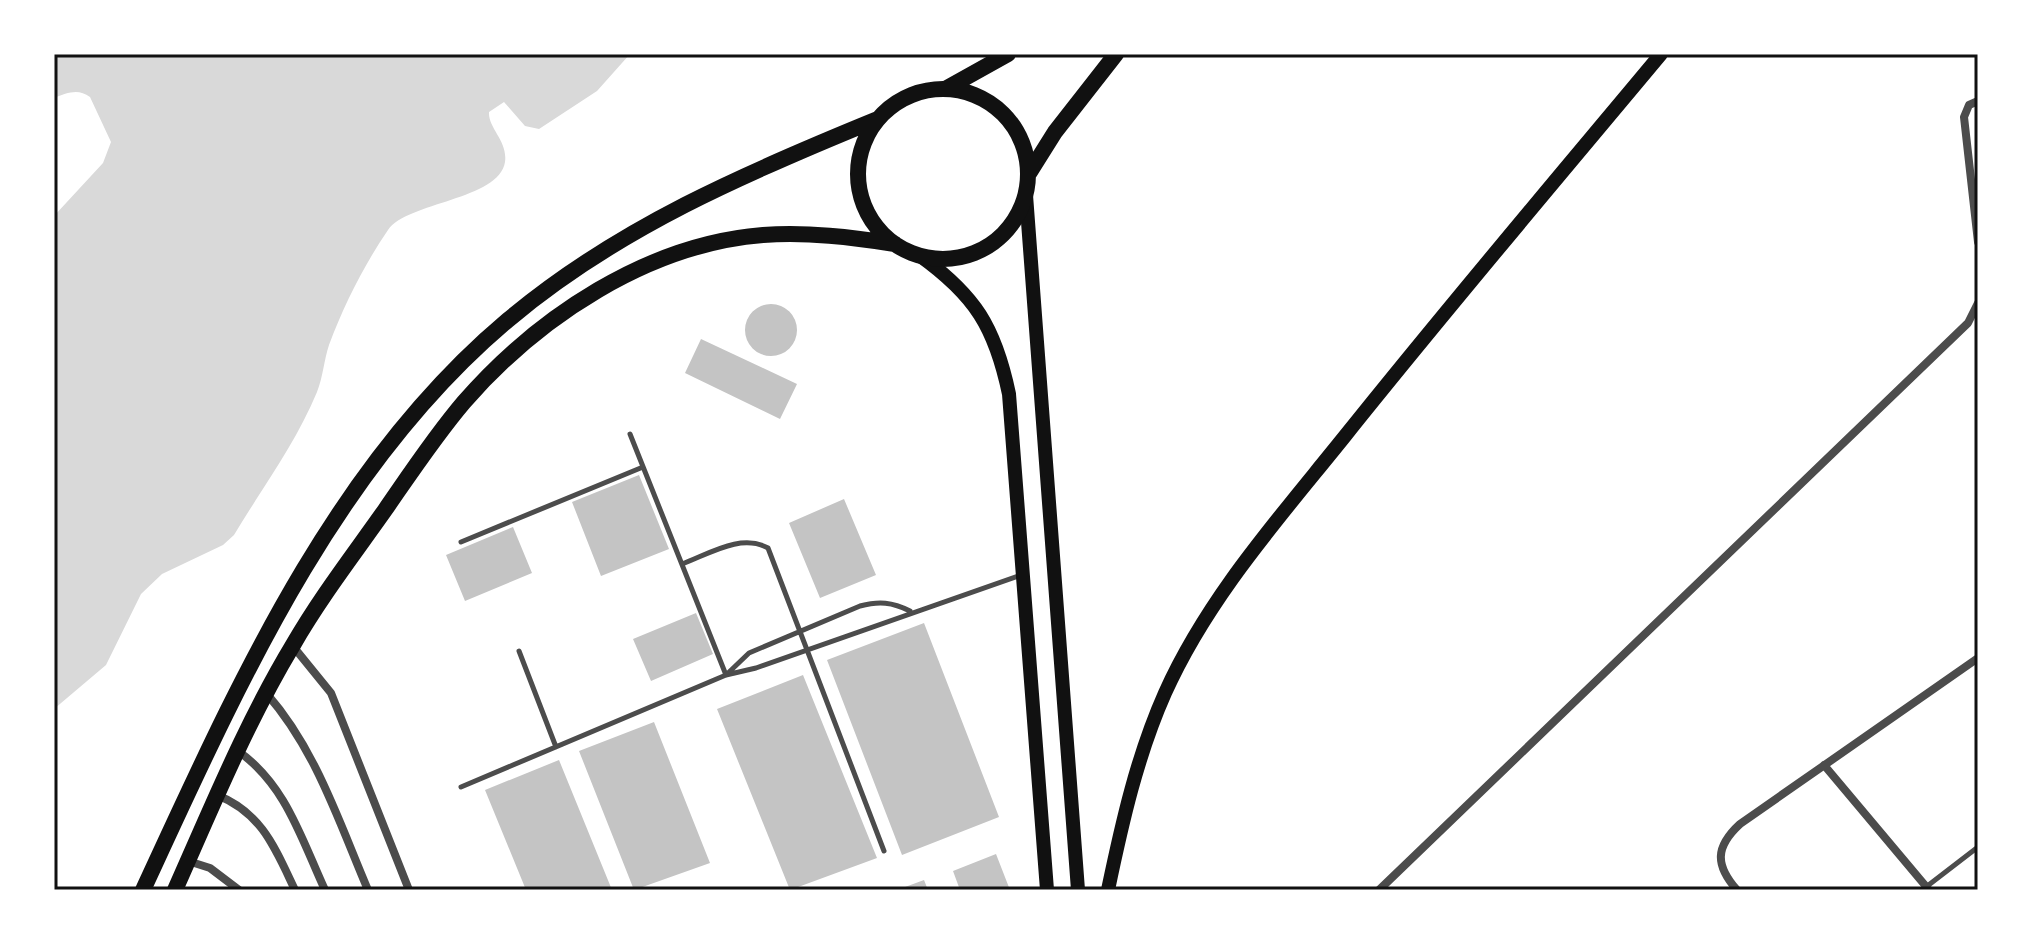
<svg xmlns="http://www.w3.org/2000/svg" width="2032" height="944" font-family="'IBM Plex Serif',serif">
<rect width="100%" height="100%" fill="#fff"/>
<path fill="#d9d9d9" d="M 54,54 L 630,54 L 597,91 L 539,129 L 525,126 L 504,102 L 489,112 C 488,128 508,141 505,162 C 499,200 407,202 388,230 C 364,265 344,305 329,345 C 324,360 323,377 317,392 C 296,443 262,488 234,535 L 223,545 L 162,574 L 141,594 L 106,665 L 54,709 L 54,216 L 103,163 L 111,142 L 90,97 C 78,88 67,93 54,98 Z"/>
<path fill="#c4c4c4" d="M745 330a26 26 0 1 1 52 0a26 26 0 1 1-52 0Z
M 701,339 L 797,384 L 780,419 L 685,373 Z
M 639,475 L 669,549 L 601,576 L 572,502 Z
M 844,499 L 876,575 L 820,598 L 789,523 Z
M 513,527 L 532,573 L 465,601 L 446,555 Z
M 696,613 L 713,654 L 651,681 L 633,639 Z
M 924,623 L 999,817 L 902,855 L 827,660 Z
M 803,675 L 877,858 L 790,890 L 717,709 Z
M 654,722 L 710,863 L 634,890 L 579,751 Z
M 559,760 L 612,890 L 526,890 L 485,790 Z
M 996,854 L 1010,890 L 960,890 L 953,871 Z
M 924,880 L 928,890 L 897,890 Z"/>
<g fill="none" stroke-linecap="round" stroke-linejoin="round">
<path stroke="#4c4c4c" stroke-width="5" d="M 630,434 L 726,675
M 461,542 L 643,467
M 682,564 C 709,554 741,533 768,548 L 884,851
M 519,651 L 556,747
M 726,675 L 749,653 L 860,606 C 879,601 892,602 910,611
M 461,787 L 726,675 L 756,668 L 1021,575
M 1926,887 L 1978,847"/>
<path stroke="#4c4c4c" stroke-width="8" d="M 1978,101 L 1969,105 L 1964,117 L 1978,242
M 292,645 L 331,693 L 409,890
M 267,694 C 316,750 339,822 368,890
M 238,751 C 286,785 301,838 325,890
M 1824,765 L 1929,890
M 217,795 C 262,813 275,848 295,890
M 188,861 L 210,868 L 239,890
M 1379,890 L 1968,323 L 1978,303
M 1737,890 C 1715,865 1715,847 1740,824 L 1978,658"/>
<path stroke="#111" stroke-width="14" d="M 1026,195 L 1078,890
M 919,255 C 975,295 995,327 1009,394 L 1047,890
M 1108,890 C 1122,823 1137,756 1165,693 C 1208,597 1280,517 1345,436 C 1448,307 1555,181 1661,54"/>
<path stroke="#111" stroke-width="16" d="M 947,88 L 1008,54
M858 174a85 85 0 1 1 170 0a85 85 0 1 1-170 0Z
M 1028,175 L 1055,132 L 1116,54
M 143,890 C 237,687 333,467 508,320 C 617,228 748,172 878,119
M 175,890 C 212,807 246,723 293,645 C 320,598 354,554 385,510 C 410,474 435,436 464,402 C 538,317 648,244 763,235 C 808,232 851,237 895,244"/>
</g>
<rect width="2032" height="944" fill="none" stroke="#ffffff" stroke-width="112"/>
<rect x="56" y="56" width="1920" height="832" fill="none" stroke="#111" stroke-width="3"/>
</svg>
